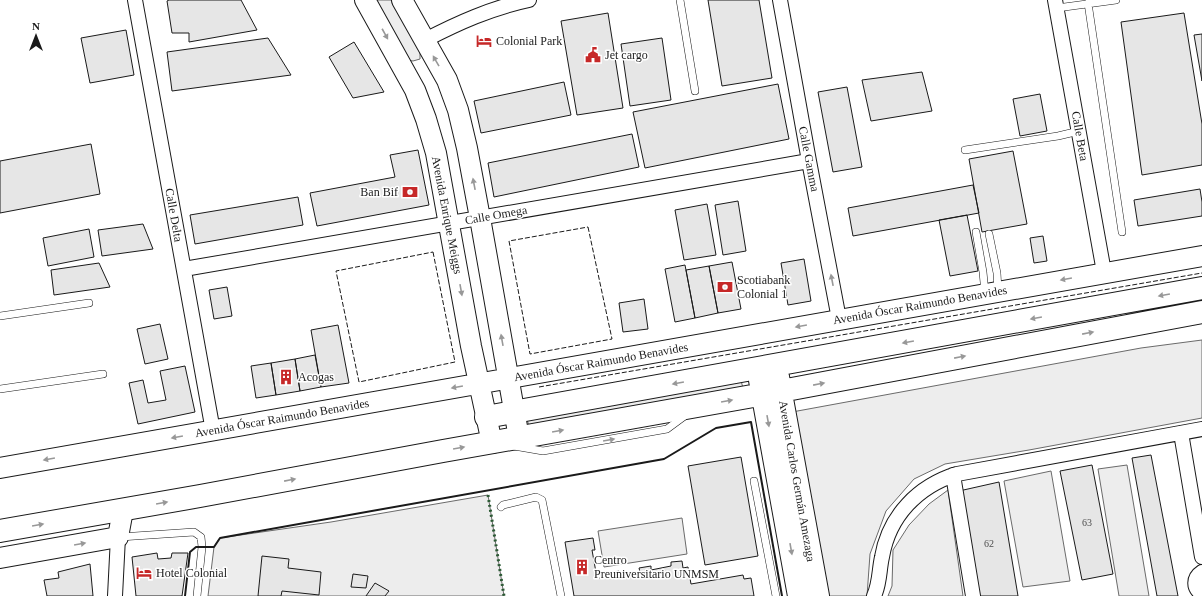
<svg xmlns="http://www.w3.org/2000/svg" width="1202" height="596" font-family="'Times New Roman',serif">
<rect width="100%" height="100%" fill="#fff"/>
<path fill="#ededed" stroke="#6a6a6a" d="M 374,0 L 391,0 L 420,52 L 420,59 L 413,61 L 407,60 Z
M 1202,340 L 1202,418 L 1029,450 L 945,464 L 914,479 L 886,511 L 870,554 L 867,596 L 828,596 L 792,412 L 1141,348 Z
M 740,377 L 743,388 L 529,426 L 526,416 Z
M 1127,465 L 1149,596 L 1119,596 L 1098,469 Z
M 1051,471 L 1070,581 L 1023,587 L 1004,481 Z
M 948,490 L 963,596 L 888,596 L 892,586 L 893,550 L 909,525 L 929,504 Z
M 488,495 L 504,596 L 208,596 L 214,547 L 220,538 L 331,522 Z
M 682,518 L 687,554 L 604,567 L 598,531 Z"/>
<path fill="#e6e6e6" stroke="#1a1a1a" d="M 169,0 L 241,0 L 257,30 L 189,42 L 189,33 L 172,33 L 167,1 Z
M 708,0 L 759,0 L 772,78 L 722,86 Z
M 608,13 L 623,108 L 577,115 L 561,21 Z
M 1184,13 L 1202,124 L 1202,165 L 1142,175 L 1121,22 Z
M 126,30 L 134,75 L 90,83 L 81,38 Z
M 1202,34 L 1202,81 L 1194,35 Z
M 268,38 L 291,75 L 172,91 L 167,52 Z
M 662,38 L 671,100 L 630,106 L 621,44 Z
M 354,42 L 384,92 L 353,98 L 329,57 Z
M 922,72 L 932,111 L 871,121 L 862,80 Z
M 564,82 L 571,115 L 481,133 L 474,101 Z
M 778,84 L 789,139 L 645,168 L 633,112 Z
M 847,87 L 862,167 L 833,172 L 818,92 Z
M 1040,94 L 1047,131 L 1020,136 L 1013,99 Z
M 632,134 L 639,167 L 494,197 L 488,163 Z
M 91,144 L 100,194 L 0,213 L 0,161 Z
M 418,150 L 429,205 L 317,226 L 310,193 L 395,177 L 390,155 Z
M 1013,151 L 1027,224 L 982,232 L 969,159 Z
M 973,185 L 979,213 L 853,236 L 848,208 Z
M 1200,189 L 1202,202 L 1202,216 L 1138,226 L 1134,200 Z
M 298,197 L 303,225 L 195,244 L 190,215 Z
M 738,201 L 746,251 L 723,255 L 715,205 Z
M 707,204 L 716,255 L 684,260 L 675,210 Z
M 967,215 L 978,271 L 950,276 L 939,220 Z
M 143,224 L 153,249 L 102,256 L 98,230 Z
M 89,229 L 94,257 L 48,266 L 43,238 Z
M 1043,236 L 1047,261 L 1034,263 L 1030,238 Z
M 804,259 L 811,301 L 788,305 L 781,263 Z
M 732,262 L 741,309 L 718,313 L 709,266 Z
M 99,263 L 110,287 L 54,295 L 51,270 Z
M 685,265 L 695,318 L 675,322 L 665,269 Z
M 709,266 L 718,313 L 695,318 L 686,270 Z
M 227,287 L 232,316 L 214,319 L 209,290 Z
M 644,299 L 648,329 L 623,332 L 619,303 Z
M 160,324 L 168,359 L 145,364 L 137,329 Z
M 338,325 L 349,383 L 321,387 L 311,330 Z
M 315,355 L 321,387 L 300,391 L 295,359 Z
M 295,359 L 300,391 L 276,395 L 271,363 Z
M 271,363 L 276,395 L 256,398 L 251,366 Z
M 185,366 L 195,412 L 138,424 L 129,383 L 143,380 L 148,403 L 166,400 L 160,371 Z
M 1151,455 L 1178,596 L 1157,596 L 1132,458 Z
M 741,457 L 758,556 L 705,565 L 688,466 Z
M 1092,465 L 1113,574 L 1082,580 L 1060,471 Z
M 999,482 L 1018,596 L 979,596 L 959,491 Z
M 593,538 L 595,550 L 592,550 L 597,578 L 602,578 L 601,574 L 619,571 L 619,575 L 640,572 L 639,568 L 651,566 L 651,570 L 671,566 L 671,562 L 682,561 L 683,568 L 688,567 L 691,584 L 743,575 L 744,579 L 751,578 L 754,596 L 574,596 L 565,542 Z
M 157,553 L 158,559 L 171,558 L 172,553 L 188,553 L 182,596 L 136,596 L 132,557 Z
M 262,556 L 289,559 L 288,568 L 321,572 L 319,595 L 282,591 L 281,596 L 258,596 Z
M 90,564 L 93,596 L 47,596 L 44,580 L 59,578 L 58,572 Z
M 353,574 L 368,576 L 366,588 L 351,587 Z
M 375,583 L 389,591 L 385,596 L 366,596 Z"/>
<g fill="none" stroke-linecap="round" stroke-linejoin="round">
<defs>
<path id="service" d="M 680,0 L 695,91
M 1088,3 L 1122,232
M 1057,8 L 1116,0
M 965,150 L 1058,136 L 1079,131
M 976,232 L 983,272 L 985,293
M 989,234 L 997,273 L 998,291
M 0,316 L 89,303
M 0,389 L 103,374
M 514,446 L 543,451 L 667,429 L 686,415
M 754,481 L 776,596
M 501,507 L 503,505 L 536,497 L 542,500 L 561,596
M 120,537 L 194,532 L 201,537 L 202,547 L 197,596"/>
<path id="minor" d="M 135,0 L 213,431
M 780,0 L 809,161 L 839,319
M 1055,0 L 1104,272
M 425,40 C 458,23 491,8 529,0
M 184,269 L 809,161
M 1181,433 L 1202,557
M 953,475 L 973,596
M 1202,572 C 1193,578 1193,588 1202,594
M 115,596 L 118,537
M 874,596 C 880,583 879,570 882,557 C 889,516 918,486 957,474 L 1202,429"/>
<path id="secondary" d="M 365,0 L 415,90 L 426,119 L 436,153 L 471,346 L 492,443
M 402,0 L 447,80 L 458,110 L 467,148 L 480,218 L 519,438
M 0,468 L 1202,256
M 0,558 L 118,537 L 123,510"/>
<path id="primary" d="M 778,377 L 818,596
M 760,380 L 799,596
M 486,417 L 1202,288
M 0,531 L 200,496 L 443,451 L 781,391 L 1202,312"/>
</defs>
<use href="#service" stroke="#1a1a1a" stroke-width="8"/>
<use href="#minor" stroke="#1a1a1a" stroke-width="16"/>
<use href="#secondary" stroke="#1a1a1a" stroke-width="22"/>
<use href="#primary" stroke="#1a1a1a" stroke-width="24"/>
<use href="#service" stroke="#fff" stroke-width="7"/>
<use href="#minor" stroke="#fff" stroke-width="14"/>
<use href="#secondary" stroke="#fff" stroke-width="20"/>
<use href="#primary" stroke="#fff" stroke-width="22"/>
<path stroke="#2b5a34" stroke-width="3" stroke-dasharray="2 3" stroke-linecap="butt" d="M 488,495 L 504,596"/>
<path stroke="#1a1a1a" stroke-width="1" stroke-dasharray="5 2" stroke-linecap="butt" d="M 588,227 L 612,339 L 530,354 L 509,241 Z
M 433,252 L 455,362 L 359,382 L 336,271 Z
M 539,387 L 1202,273"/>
<path stroke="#1a1a1a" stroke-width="2" d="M 185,596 L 190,552 L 196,547 L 214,547 L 220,538 L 664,459 L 716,428 L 751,422 L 782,596"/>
</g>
<defs><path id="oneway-solid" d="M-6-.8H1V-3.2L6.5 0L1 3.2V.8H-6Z"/></defs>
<g fill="#989898">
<use href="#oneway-solid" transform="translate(385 34) rotate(61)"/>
<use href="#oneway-solid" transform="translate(436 61) rotate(-120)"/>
<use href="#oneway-solid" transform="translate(474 184) rotate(-101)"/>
<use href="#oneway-solid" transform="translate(1066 279) rotate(170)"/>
<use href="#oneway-solid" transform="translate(832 280) rotate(-101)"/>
<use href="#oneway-solid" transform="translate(461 290) rotate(80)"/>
<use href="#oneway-solid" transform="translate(1164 295) rotate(170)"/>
<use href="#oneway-solid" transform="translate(1036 318) rotate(170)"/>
<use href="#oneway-solid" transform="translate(801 326) rotate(170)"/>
<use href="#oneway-solid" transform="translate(1088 333) rotate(-11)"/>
<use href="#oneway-solid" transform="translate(502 340) rotate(-100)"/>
<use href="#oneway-solid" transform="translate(908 342) rotate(170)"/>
<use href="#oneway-solid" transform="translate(960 357) rotate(-11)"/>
<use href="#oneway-solid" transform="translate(678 383) rotate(170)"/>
<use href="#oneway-solid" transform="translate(819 384) rotate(-11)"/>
<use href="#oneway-solid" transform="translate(457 387) rotate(170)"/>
<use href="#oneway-solid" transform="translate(727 401) rotate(-10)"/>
<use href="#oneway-solid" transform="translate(768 421) rotate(80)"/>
<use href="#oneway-solid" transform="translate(558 431) rotate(-10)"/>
<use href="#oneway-solid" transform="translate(177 437) rotate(170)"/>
<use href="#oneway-solid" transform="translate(609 440) rotate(-10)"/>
<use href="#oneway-solid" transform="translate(459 448) rotate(-10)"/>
<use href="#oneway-solid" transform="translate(49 459) rotate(170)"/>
<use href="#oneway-solid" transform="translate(290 480) rotate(-11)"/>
<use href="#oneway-solid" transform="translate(162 503) rotate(-10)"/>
<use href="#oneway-solid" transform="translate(38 525) rotate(-10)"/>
<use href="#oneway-solid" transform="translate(80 544) rotate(-10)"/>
<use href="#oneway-solid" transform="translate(791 549) rotate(80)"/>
</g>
<defs>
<symbol id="hotel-bare" viewBox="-9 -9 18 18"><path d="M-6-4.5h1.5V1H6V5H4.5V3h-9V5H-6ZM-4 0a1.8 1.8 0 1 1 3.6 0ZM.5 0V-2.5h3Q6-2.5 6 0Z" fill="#c62828" stroke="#fff" stroke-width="2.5" paint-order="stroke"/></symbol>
<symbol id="civic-bare" viewBox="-9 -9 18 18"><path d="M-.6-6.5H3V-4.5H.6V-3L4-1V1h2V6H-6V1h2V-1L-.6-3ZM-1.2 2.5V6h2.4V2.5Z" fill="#c62828" stroke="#fff" stroke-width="2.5" paint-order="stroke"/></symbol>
<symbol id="bank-bare" viewBox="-9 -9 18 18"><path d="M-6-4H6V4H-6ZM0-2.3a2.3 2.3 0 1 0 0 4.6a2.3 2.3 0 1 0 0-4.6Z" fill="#c62828" stroke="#fff" stroke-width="2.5" paint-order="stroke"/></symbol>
<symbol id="building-bare" viewBox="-9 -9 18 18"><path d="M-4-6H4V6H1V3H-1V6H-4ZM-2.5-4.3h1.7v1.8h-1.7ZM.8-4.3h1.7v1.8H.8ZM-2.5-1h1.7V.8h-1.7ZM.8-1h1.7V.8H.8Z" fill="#c62828" stroke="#fff" stroke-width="2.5" paint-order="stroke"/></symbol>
</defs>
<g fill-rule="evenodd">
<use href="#hotel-bare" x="473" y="30" width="22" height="22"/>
<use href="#civic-bare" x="582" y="44" width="22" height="22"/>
<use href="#bank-bare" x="399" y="181" width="22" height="22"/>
<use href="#bank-bare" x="714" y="276" width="22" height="22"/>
<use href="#building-bare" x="275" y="366" width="22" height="22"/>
<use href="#building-bare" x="571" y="556" width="22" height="22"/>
<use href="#hotel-bare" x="133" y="562" width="22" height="22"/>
</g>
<g text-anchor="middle" stroke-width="3" stroke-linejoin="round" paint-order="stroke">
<g font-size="10" fill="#4d4d4d">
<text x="1087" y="526">63</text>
<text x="989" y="547">62</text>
</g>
<g font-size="12" fill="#1a1a1a" stroke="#fff" text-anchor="start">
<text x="496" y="45">Colonial Park</text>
<text x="605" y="59">Jet cargo</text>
<text x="398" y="196" text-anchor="end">Ban Bif</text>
<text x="737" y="284">Scotiabank<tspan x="737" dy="14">Colonial 1</tspan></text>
<text x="298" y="381">Acogas</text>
<text x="594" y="564">Centro<tspan x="594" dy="14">Preuniversitario UNMSM</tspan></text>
<text x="156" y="577">Hotel Colonial</text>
</g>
<g font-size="12" fill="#1a1a1a" stroke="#fff">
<text transform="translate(1080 136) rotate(80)" y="4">Calle Beta</text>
<text transform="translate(809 159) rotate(79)" y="4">Calle Gamma</text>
<text transform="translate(174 215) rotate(80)" y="4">Calle Delta</text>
<text transform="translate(447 215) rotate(79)" y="4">Avenida Enrique Meiggs</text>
<text transform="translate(496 215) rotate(-10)" y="4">Calle Omega</text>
<text transform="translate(920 305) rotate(-10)" y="4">Avenida Óscar Raimundo Benavides</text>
<text transform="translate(601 362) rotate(-10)" y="4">Avenida Óscar Raimundo Benavides</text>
<text transform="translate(282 418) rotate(-10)" y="4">Avenida Óscar Raimundo Benavides</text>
<text transform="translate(797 481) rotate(80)" y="4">Avenida Carlos Germán Amezaga</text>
</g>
</g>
<g transform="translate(36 36)" stroke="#ffffff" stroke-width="3" paint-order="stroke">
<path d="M0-3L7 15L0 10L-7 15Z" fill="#1a1a1a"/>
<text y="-6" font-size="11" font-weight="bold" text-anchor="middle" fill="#1a1a1a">N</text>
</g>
</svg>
